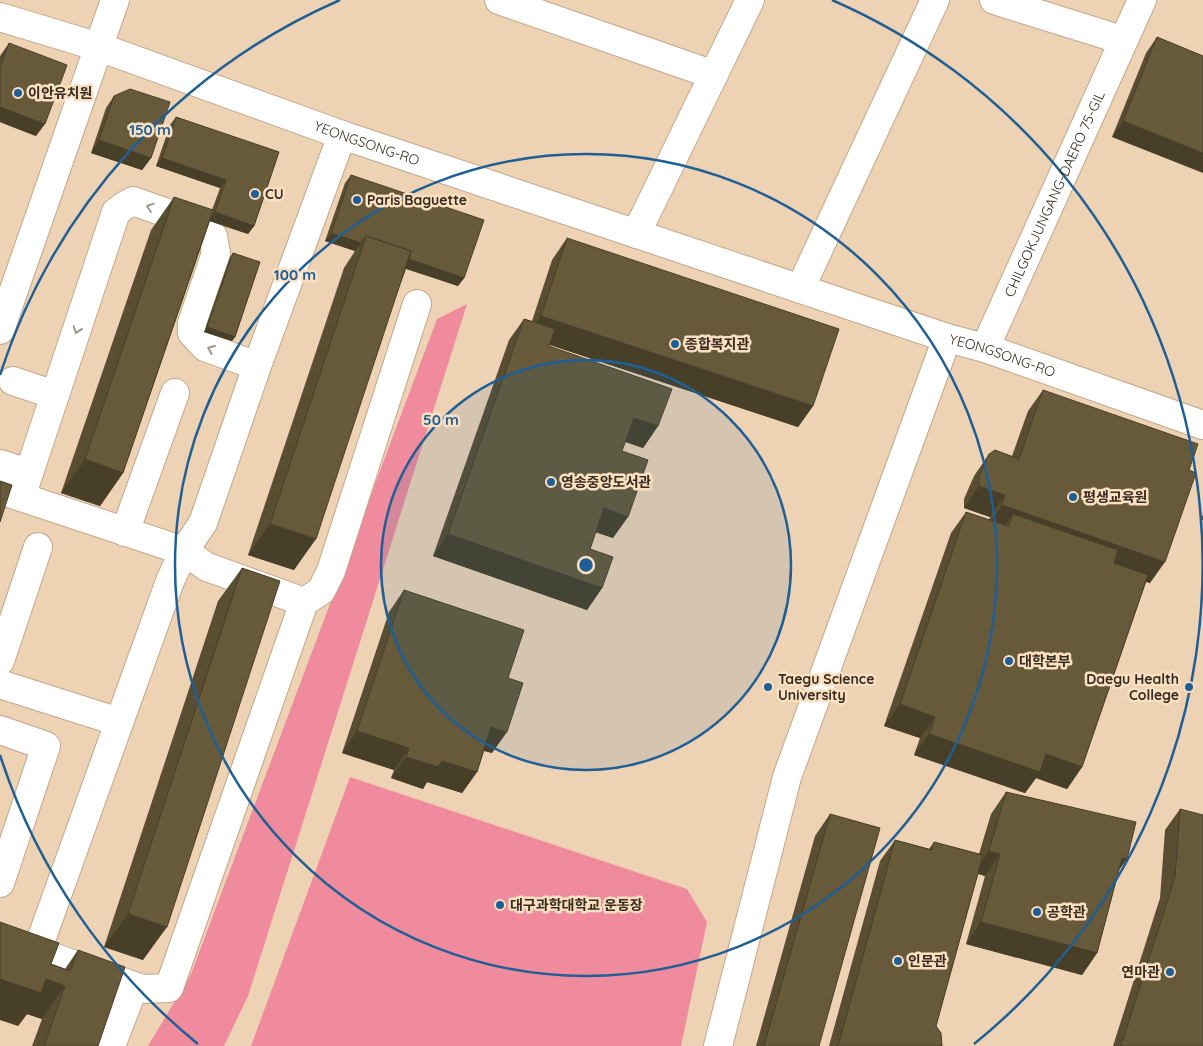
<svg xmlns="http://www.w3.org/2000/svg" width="1203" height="1046" font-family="Quicksand,'Noto Sans KR',sans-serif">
<rect width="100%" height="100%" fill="#eed2b4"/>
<path fill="#ef8b9d" d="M 467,304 L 248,996 L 224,1046 L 148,1046 L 191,974 L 437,319 Z
M 350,777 L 687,889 L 707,922 L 681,1046 L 251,1046 Z"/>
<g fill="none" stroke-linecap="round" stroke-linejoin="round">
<defs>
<g id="minor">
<path d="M 499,0 L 714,75"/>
<path d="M 994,0 L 1122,40"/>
<path d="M 636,234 L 750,0"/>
<path d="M 800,289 L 935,0"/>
<path d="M 0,330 L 115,0"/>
<path id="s1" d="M 985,348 L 1142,0"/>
<path d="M 13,381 L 55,395"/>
<path d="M 0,464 L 29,473"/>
<path d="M 0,490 L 184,551 L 207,567 L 304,602"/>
<path d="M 21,497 L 116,212 L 124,206 L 133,201 L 204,226 L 213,236 L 216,253 L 192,323 L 192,333 L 205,347 L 257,366"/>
<path d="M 125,532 L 175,393"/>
<path d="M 0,661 L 38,547"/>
<path d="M 0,684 L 119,722"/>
<path d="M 0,730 L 46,746 L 0,883"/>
<path d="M 0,938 L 142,989 L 169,988 L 304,602 L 321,591 L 331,571 L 417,304"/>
<path d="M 37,951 L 170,581 L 184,551 L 203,523 L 257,366 L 342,135"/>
<path d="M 111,1046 L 134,986"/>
<path d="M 718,1046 L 787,777 L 947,338"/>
</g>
<g id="major">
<path id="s2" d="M 0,17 L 99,47 L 342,135 L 947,338 L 985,348 L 1203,425"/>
</g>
</defs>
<use href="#minor" stroke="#c2a78a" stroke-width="30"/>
<use href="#major" stroke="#c2a78a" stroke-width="30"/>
<use href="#minor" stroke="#fff" stroke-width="28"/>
<use href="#major" stroke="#fff" stroke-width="28"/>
</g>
<path fill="#594d32" d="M 1157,37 L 1203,56 L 1112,137 L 1146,53 Z
M 9,43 L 36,136 L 0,122 L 0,56 Z
M 114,96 L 151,158 L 142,170 L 91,153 L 106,108 Z
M 176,117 L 279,152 L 254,226 L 248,234 L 210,221 L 123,473 L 100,506 L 61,493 L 151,230 L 174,197 L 212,210 L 220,188 L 156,166 L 170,125 Z
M 351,175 L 464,278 L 458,286 L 406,269 L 294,570 L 248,555 L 344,268 L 355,251 L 325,241 L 345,183 Z
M 567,238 L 813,406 L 798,427 L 550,345 L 549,346 L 658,426 L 643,448 L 625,442 L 622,451 L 613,538 L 596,532 L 590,549 L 602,588 L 587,610 L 433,556 L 509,340 L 524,319 L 532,321 L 552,260 Z
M 233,253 L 235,337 L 232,341 L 204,332 L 230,257 Z
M 1043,390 L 1189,470 L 1150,583 L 1146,582 L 1082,767 L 1067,789 L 1036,778 L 1025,793 L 914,755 L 920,738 L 884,726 L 951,533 L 966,512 L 989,520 L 990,517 L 964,508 L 964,499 L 974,476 L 989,454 L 1012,456 L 1028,411 Z
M 242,568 L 143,960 L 104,947 L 218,601 Z
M 404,590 L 492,753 L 484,751 L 477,772 L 462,793 L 427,782 L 423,789 L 391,778 L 394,770 L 342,753 L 389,612 Z
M 1006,792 L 1119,871 L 1097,953 L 1082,975 L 966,944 L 985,876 L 978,874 L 936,1026 L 942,1046 L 829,1046 L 880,861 L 895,840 L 929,849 L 934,842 L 979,854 L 991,814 Z
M 1180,809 L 1203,1046 L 1113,1046 L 1160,898 L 1165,830 Z
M 830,814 L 819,1046 L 756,1046 L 815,836 Z
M 78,950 L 98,1046 L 32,1046 L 42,1019 L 27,1014 L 18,1026 L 51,964 L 65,969 Z"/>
<path fill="#483f29" d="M 0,107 L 45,124 L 36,136 L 0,122 Z
M 1123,121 L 1203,153 L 1203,173 L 1112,137 Z
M 99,140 L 151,158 L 142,170 L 91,153 Z
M 162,158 L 226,180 L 220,188 L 156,166 Z
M 215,212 L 254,226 L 248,234 L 209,221 Z
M 331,233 L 361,243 L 355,251 L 325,241 Z
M 363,244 L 464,278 L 458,286 L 360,253 Z
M 541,316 L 813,406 L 798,427 L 526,337 Z
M 207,327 L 235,337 L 232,341 L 204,332 Z
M 634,418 L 658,426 L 643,448 L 619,439 Z
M 85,459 L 123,473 L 100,506 L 61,493 Z
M 979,486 L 1005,495 L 990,517 L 964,508 Z
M 1002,505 L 1165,562 L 1150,583 L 1004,532 L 1008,526 L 1013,514 L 1001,531 L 987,526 Z
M 604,508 L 628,517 L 613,538 L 589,530 Z
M 1203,515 L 1203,520 L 1200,519 Z
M 270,524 L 316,539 L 294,570 L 248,555 Z
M 448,534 L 602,588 L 587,610 L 433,556 Z
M 900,704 L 935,717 L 920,738 L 884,726 Z
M 491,727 L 507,732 L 492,753 L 476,748 Z
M 357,731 L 409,748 L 394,770 L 342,753 Z
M 929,734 L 1046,754 L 1082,767 L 1067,789 L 1036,778 L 1025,793 L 914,755 Z
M 406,757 L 442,761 L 477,772 L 462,793 L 427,782 L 423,789 L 391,778 Z
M 989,851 L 1000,854 L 985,876 L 974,872 Z
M 1122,858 L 1127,859 L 1112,880 Z
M 128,914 L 167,927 L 143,960 L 104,947 Z
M 981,922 L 1097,953 L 1082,975 L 966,944 Z
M 0,979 L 46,979 L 65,986 L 42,1019 L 27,1014 L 18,1026 L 0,1020 Z"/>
<path fill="#675a3a" stroke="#483f29" d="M 1157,37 L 1203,56 L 1203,153 L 1123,121 Z
M 9,43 L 67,65 L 45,124 L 0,107 L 0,67 Z
M 130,89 L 170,102 L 151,158 L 99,140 L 114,96 Z
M 176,117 L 279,152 L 254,226 L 215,212 L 226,180 L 162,158 Z
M 351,175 L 484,220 L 464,278 L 409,259 L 411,251 L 366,236 L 361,243 L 331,233 Z
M 174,197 L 213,210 L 123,473 L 85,459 Z
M 366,236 L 411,251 L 316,539 L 270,524 Z
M 567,238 L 839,329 L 813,406 L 541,316 Z
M 233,253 L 260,262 L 235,337 L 207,327 Z
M 524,319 L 555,329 L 549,346 L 672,389 L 658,426 L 634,418 L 622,451 L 648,460 L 628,517 L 604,508 L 590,549 L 613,557 L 602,588 L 448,534 Z
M 1043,390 L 1198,444 L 1189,470 L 1196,473 L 1165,562 L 1002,505 L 1005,495 L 979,486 L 979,477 L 989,454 L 995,450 L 1019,459 Z
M 0,481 L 12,485 L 0,522 Z
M 966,512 L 1008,526 L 1013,514 L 1118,550 L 1114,563 L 1148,575 L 1082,767 L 1046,754 L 1040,772 L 929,734 L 935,717 L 900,704 Z
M 242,568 L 280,581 L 167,927 L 128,914 Z
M 404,590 L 524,630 L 508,678 L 523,683 L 507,732 L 491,727 L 477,772 L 442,761 L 438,767 L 406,757 L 409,748 L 357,731 Z
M 1006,792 L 1136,822 L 1127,859 L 1122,858 L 1097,953 L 981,922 L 1000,854 L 989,851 Z
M 1180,809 L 1203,815 L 1203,1046 L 1121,1046 L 1175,877 Z
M 830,814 L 880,828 L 819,1046 L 764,1046 Z
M 895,840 L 932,850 L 934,842 L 983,855 L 936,1026 L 941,1033 L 942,1046 L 838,1046 Z
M 0,922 L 59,943 L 51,964 L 70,971 L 78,950 L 125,967 L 98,1046 L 44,1046 L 65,986 L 46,979 L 41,993 L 0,979 Z"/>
<defs><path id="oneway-chevron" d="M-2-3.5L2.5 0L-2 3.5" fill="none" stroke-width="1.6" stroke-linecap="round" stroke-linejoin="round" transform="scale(1.25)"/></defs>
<g stroke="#9b9690">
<use href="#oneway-chevron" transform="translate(150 207) rotate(-161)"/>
<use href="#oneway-chevron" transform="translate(77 330) rotate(109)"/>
<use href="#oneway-chevron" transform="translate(211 349) rotate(-157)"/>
</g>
<circle cx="586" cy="565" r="205" fill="#205f95" fill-opacity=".12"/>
<g fill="none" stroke="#205f95" stroke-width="2.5">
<circle cx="586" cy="565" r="205"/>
<circle cx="586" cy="565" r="411"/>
<path d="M198 1044A616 616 0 0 1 0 755M0 375A616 616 0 0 1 340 0M832 0A616 616 0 0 1 974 1044"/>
</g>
<g fill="#205f95" stroke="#fbdfc1" stroke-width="2">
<circle cx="18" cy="93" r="5"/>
<circle cx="255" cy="194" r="5"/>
<circle cx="357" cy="200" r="5"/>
<circle cx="675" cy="344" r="5"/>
<circle cx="551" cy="482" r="5"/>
<circle cx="1073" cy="497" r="5"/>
<circle cx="1009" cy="661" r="5"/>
<circle cx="768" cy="687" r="5"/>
<circle cx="1189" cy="687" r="5"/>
<circle cx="500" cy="905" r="5"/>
<circle cx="1037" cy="912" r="5"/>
<circle cx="898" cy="961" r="5"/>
<circle cx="1170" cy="972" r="5"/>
</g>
<g text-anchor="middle" stroke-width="5" stroke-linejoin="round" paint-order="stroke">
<g font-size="14" font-weight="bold" fill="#372c20" stroke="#fbdfc1" text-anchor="start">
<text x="28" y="98">이안유치원</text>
<text x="265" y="199">CU</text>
<text x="367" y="205">Paris Baguette</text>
<text x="685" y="349">종합복지관</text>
<text x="561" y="487">영송중앙도서관</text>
<text x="1083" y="502">평생교육원</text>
<text x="1019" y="666">대학본부</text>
<text x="778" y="684">Taegu Science<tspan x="778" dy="16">University</tspan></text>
<text x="1179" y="684" text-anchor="end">Daegu Health<tspan x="1179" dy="16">College</tspan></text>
<text x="510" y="910">대구과학대학교 운동장</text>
<text x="1047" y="917">공학관</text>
<text x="908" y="966">인문관</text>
<text x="1160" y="977" text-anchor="end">연마관</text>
</g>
<g font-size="14" fill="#372c20" stroke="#fbdfc1">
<text dy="5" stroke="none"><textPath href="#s2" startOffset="388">YEONGSONG-RO</textPath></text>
<text dy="5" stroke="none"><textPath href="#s1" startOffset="169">CHILGOKJUNGANG-DAERO 75-GIL</textPath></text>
<text dy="5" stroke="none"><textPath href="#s2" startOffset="1058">YEONGSONG-RO</textPath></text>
</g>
</g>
<circle cx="586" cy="565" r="8" fill="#205f95" stroke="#fbdfc1" stroke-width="2.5"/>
<g font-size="15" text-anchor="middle" font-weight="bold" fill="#205f95" stroke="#fbdfc1" stroke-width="5" stroke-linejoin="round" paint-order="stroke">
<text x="150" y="135">150 m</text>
<text x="295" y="280">100 m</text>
<text x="441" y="425">50 m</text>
</g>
</svg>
